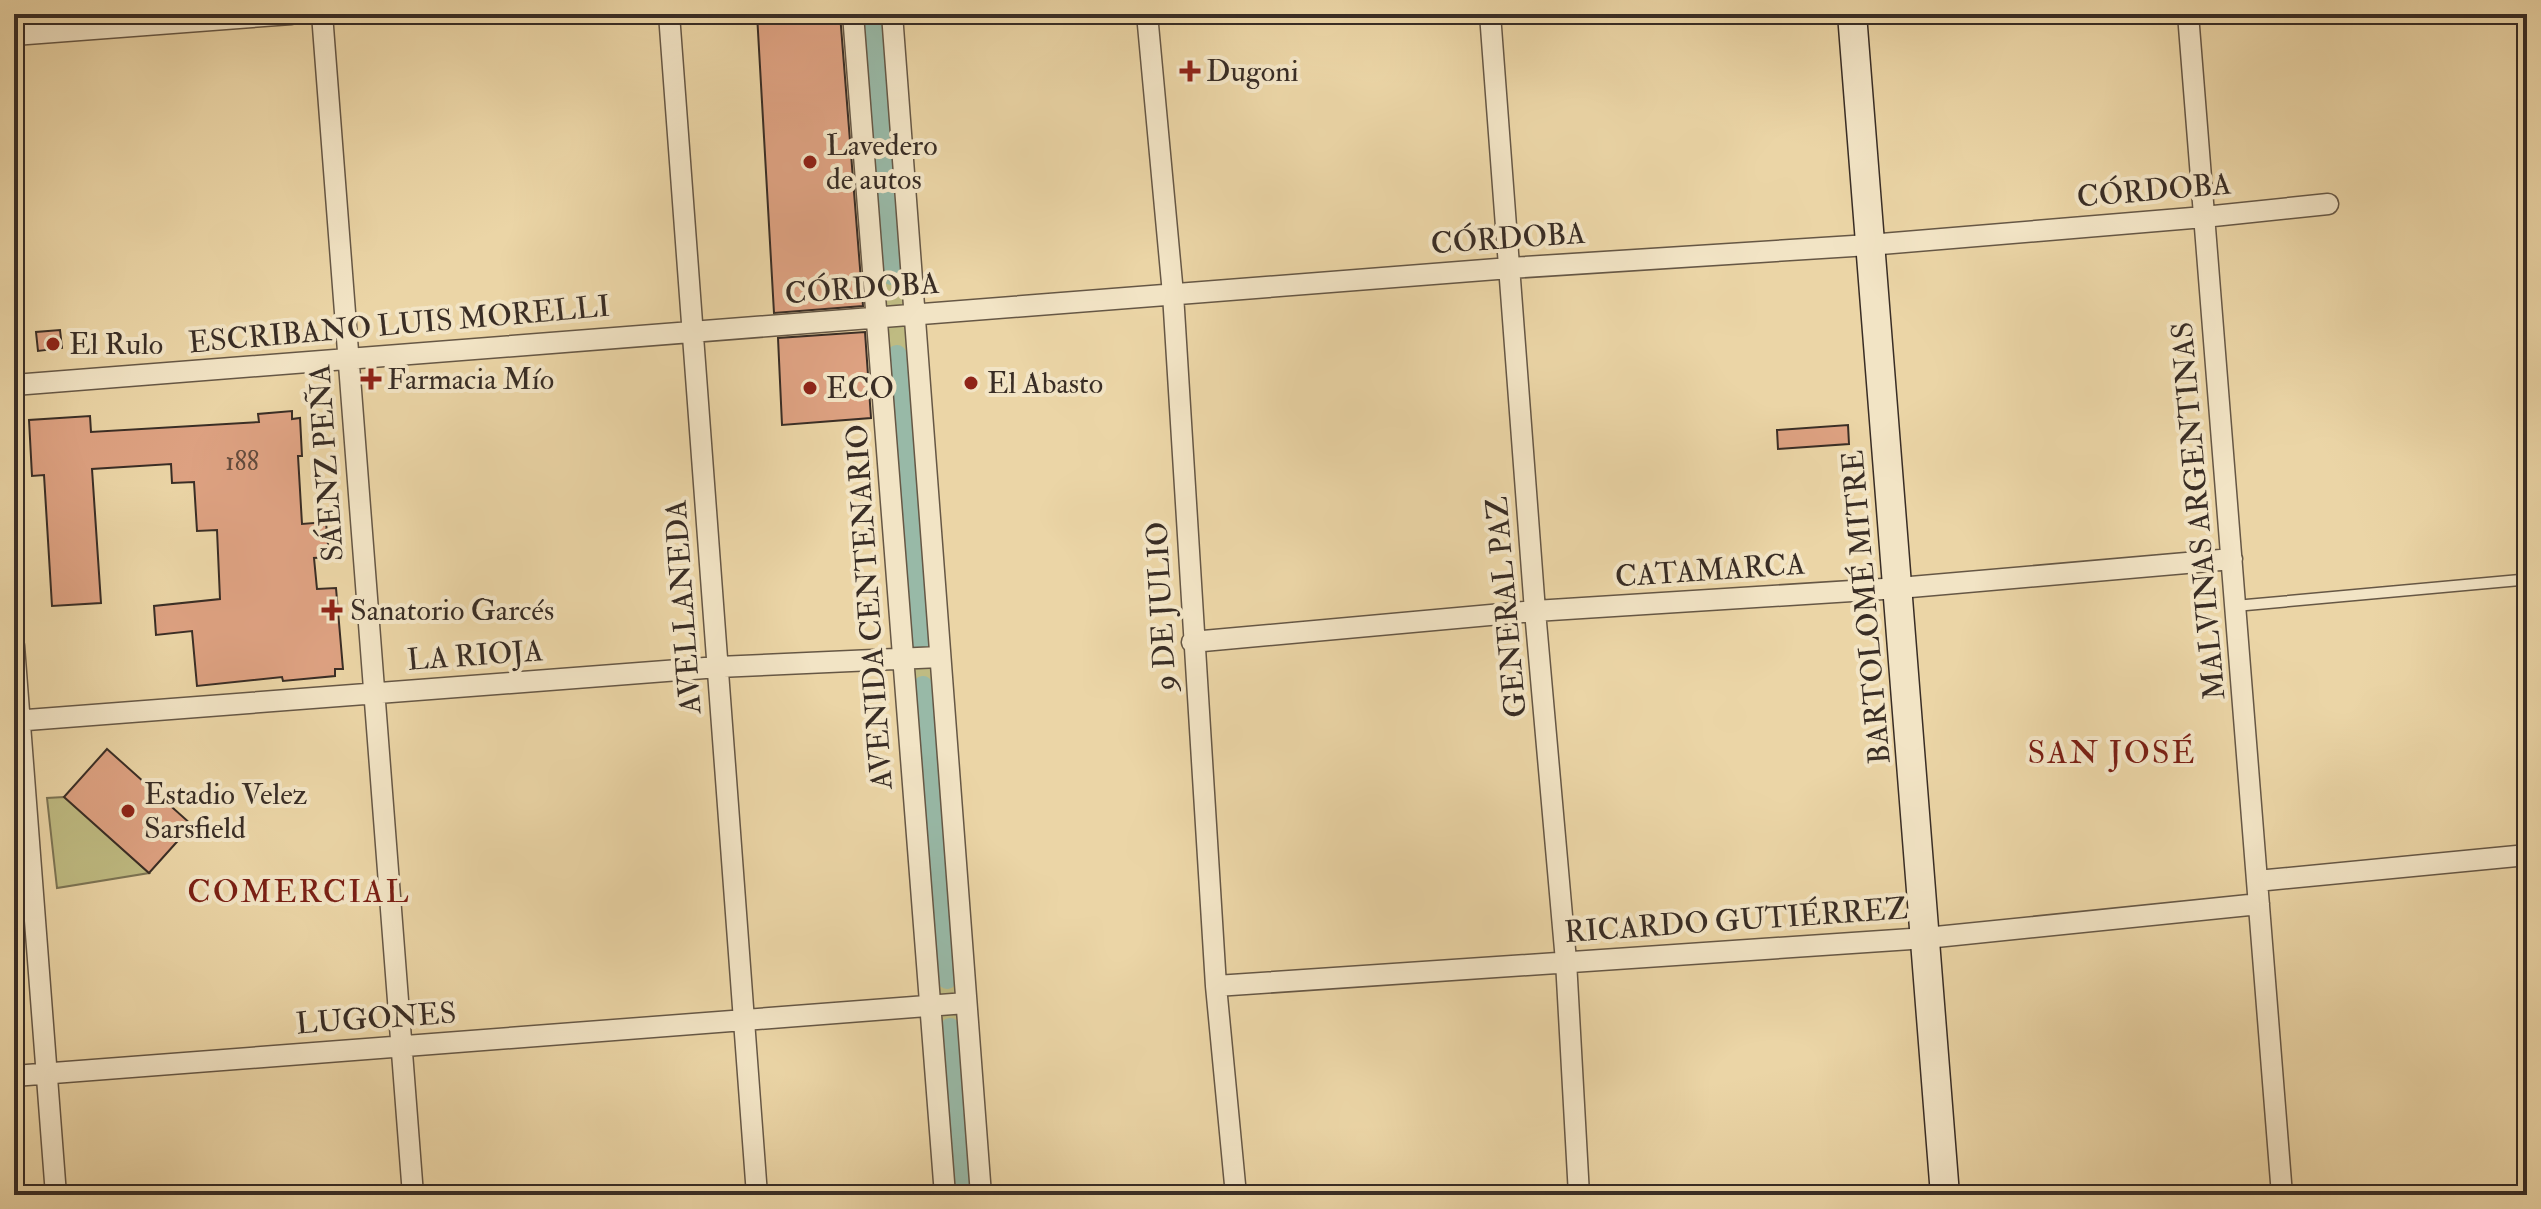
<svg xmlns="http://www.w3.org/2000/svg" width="2541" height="1209" font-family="'IM FELL Double Pica',serif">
<rect width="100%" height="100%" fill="#ebd5a6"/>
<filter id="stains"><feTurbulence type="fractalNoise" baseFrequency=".0025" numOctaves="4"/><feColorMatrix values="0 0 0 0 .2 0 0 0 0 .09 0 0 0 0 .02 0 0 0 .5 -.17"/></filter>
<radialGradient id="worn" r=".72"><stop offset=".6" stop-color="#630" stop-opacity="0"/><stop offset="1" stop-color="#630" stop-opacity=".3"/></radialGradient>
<path fill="#bfbb82" stroke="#7c7454" stroke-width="2" d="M 856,14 L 887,14 L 977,1195 L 948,1195 Z
M 64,797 L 149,873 L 57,888 L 47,798 Z"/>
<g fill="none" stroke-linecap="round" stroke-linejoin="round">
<path stroke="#98b9a7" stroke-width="20" d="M 871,14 L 891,275
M 897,355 L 920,640
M 923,686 L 947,979
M 950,1028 L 964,1195"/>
</g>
<path fill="#dea282" stroke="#392d25" stroke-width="2" d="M 757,14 L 840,14 L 863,306 L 774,313 Z
M 60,330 L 62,348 L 38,351 L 36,332 Z
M 865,332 L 871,418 L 782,425 L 778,338 Z
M 292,411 L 292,419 L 300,418 L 302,456 L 298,456 L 302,524 L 326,522 L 329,557 L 314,558 L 317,589 L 336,588 L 343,669 L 335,669 L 335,676 L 283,681 L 282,677 L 197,686 L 192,631 L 156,635 L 154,606 L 220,599 L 217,530 L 197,531 L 194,482 L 172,483 L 171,464 L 92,469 L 101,603 L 52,606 L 44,475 L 32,476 L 29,420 L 90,416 L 91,432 L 259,422 L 258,414 Z
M 1848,425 L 1849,444 L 1778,449 L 1777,430 Z
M 107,749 L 192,825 L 149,873 L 64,797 Z
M 14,850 L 17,850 L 22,916 L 14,917 Z"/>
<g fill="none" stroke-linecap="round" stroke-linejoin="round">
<defs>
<path id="service" d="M 2235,606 L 2520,580"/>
<path id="minor" d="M 322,14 L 413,1195
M 669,14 L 757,1195
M 853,14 L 945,1195
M 892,14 L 981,1195
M 1147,14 L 1173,294 L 1216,986 L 1236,1195
M 1490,14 L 1535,611 L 1566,961 L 1579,1195
M 2188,14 L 2282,1195
M 2527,14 L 2527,18
M 14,35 L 291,14
M 14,385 L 1510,268 L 1869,245 L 2204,217 L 2328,204
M 1192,642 L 1535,611 L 1899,588 L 2232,559
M 14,646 L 56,1195
M 14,721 L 718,667 L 940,657
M 2257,881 L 2527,855
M 1216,986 L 1926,938 L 2259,904
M 14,1076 L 966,1003"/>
<path id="secondary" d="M 1852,14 L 1945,1195"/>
</defs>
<use href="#service" stroke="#665745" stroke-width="13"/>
<use href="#minor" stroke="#665745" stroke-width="23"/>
<use href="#secondary" stroke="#392d25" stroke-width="31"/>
<use href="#service" stroke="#f2e4c5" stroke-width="10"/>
<use href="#minor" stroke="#f2e4c5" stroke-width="20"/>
<use href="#secondary" stroke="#f2e4c5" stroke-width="28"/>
</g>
<g fill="#8f2418" stroke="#f2e4c5" stroke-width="3">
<path d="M1186 59h8v8h8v8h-8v8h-8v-8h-8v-8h8z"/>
<circle cx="810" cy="162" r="8"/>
<circle cx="53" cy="344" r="8"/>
<path d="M367 367h8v8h8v8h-8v8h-8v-8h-8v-8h8z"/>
<circle cx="971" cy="383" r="8"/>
<circle cx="810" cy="388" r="8"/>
<path d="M328 598h8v8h8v8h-8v8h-8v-8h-8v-8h8z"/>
<circle cx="128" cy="811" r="8"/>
</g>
<g text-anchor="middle" stroke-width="8" stroke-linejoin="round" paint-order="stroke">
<g font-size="26" fill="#624a3c">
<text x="242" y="470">188</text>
</g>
<g font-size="30" fill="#392d25" stroke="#f2e4c5" text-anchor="start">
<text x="1206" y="81">Dugoni</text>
<text x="826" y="155">Lavedero<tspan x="826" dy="34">de autos</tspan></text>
<text x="69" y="354">El Rulo</text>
<text x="387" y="389">Farmacia Mío</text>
<text x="987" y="393">El Abasto</text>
<text x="826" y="398">ECO</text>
<text x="350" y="620">Sanatorio Garcés</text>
<text x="144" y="804">Estadio Velez<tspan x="144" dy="34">Sarsfield</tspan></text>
</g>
<g font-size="30" fill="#392d25" stroke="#f2e4c5">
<text transform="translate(2154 190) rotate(-5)" y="10">CÓRDOBA</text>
<text transform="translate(1508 238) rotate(-4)" y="10">CÓRDOBA</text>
<text transform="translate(862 288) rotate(-4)" y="10">CÓRDOBA</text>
<text transform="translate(399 324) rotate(-5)" y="10">ESCRIBANO LUIS MORELLI</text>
<text transform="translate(326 463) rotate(-94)" y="10">SÁENZ PEÑA</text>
<text transform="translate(2198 511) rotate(-95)" y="10">MALVINAS ARGENTINAS</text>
<text transform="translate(1710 570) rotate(-4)" y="10">CATAMARCA</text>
<text transform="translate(1161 606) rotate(-93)" y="10">9 DE JULIO</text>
<text transform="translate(683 607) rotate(-94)" y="10">AVELLANEDA</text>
<text transform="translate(869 607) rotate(-94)" y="10">AVENIDA CENTENARIO</text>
<text transform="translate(1506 607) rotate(-95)" y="10">GENERAL PAZ</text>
<text transform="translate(1866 607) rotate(-95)" y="10">BARTOLOMÉ MITRE</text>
<text transform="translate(475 655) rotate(-4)" y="10">LA RIOJA</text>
<text transform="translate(1736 920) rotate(-4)" y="10">RICARDO GUTIÉRREZ</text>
<text transform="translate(376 1018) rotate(-4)" y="10">LUGONES</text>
</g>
<g font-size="32" letter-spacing="2" fill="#7a1f14" stroke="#f2e4c5">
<text x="2112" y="763">SAN JOSÉ</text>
<text x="299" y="902">COMERCIAL</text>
</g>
</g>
<rect width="2541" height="1209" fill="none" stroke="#ebd5a6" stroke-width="48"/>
<rect x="16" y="16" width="2509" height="1177" fill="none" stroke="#392d25" stroke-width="4"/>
<rect x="24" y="24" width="2493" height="1161" fill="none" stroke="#392d25" stroke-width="2"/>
<rect width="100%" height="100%" filter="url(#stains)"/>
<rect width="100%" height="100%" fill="url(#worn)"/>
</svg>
